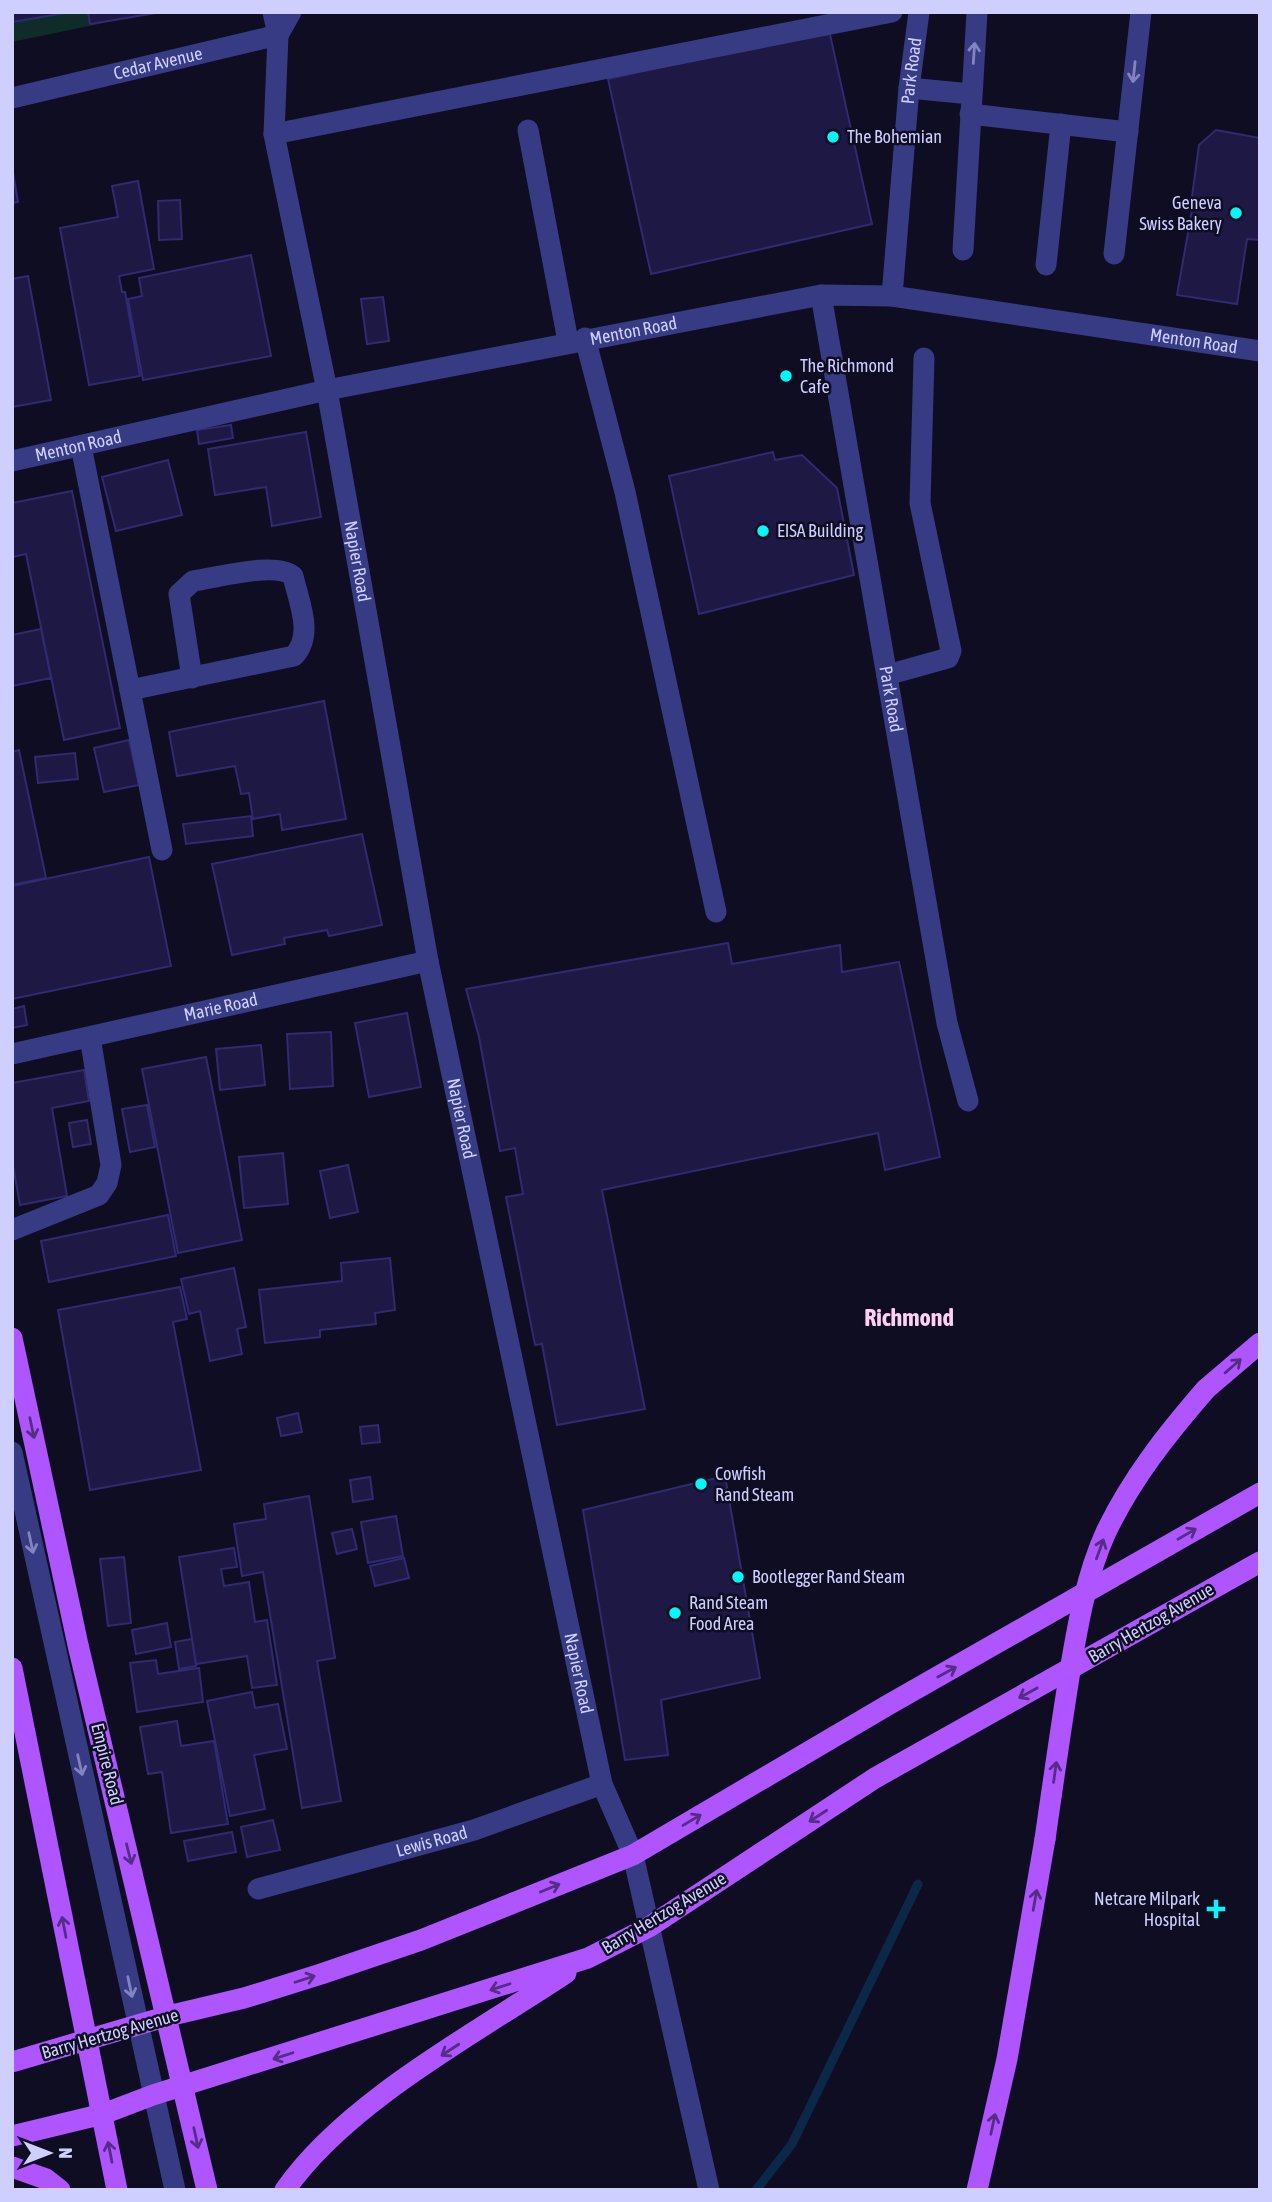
<svg xmlns="http://www.w3.org/2000/svg" width="1272" height="2202" font-family="'Asap Condensed',sans-serif">
<rect width="100%" height="100%" fill="#0e0d22"/>
<path fill="#102c28" d="M 12,12 L 156,12 L 12,42 Z"/>
<g fill="none" stroke-linecap="round" stroke-linejoin="round">
<path stroke="#0b2848" stroke-width="9" d="M 756,2190 L 792,2144 L 918,1884"/>
</g>
<path fill="#1d1844" stroke="#302a70" stroke-width="2" d="M 12,12 L 71,12 L 12,22 Z
M 88,12 L 162,12 L 90,24 Z
M 829,30 L 872,224 L 651,274 L 608,79 Z
M 1216,130 L 1260,138 L 1260,240 L 1247,239 L 1237,304 L 1177,295 L 1193,204 L 1191,204 L 1199,145 Z
M 12,167 L 18,202 L 12,203 Z
M 138,181 L 154,269 L 119,276 L 122,292 L 125,292 L 140,376 L 89,385 L 60,228 L 118,217 L 112,186 Z
M 180,200 L 182,239 L 159,240 L 158,201 Z
M 251,255 L 271,356 L 143,380 L 128,299 L 142,296 L 139,278 Z
M 28,276 L 51,400 L 12,407 L 12,279 Z
M 383,297 L 389,341 L 367,344 L 361,299 Z
M 231,425 L 233,438 L 199,444 L 197,430 Z
M 306,432 L 321,517 L 272,526 L 266,487 L 215,495 L 208,449 Z
M 773,452 L 775,460 L 802,455 L 837,488 L 854,575 L 699,614 L 669,476 Z
M 168,460 L 182,515 L 116,531 L 102,477 Z
M 72,491 L 120,728 L 64,740 L 26,554 L 12,557 L 12,503 Z
M 41,629 L 51,678 L 12,686 L 12,635 Z
M 324,701 L 346,819 L 282,830 L 280,814 L 253,819 L 249,793 L 241,794 L 235,766 L 177,776 L 169,732 Z
M 129,740 L 139,785 L 104,792 L 94,748 Z
M 19,750 L 46,878 L 12,885 L 12,752 Z
M 75,753 L 78,779 L 38,783 L 35,757 Z
M 251,816 L 253,836 L 186,844 L 183,824 Z
M 362,834 L 382,925 L 329,936 L 327,930 L 284,938 L 285,944 L 232,955 L 212,864 Z
M 149,857 L 171,966 L 12,999 L 12,886 Z
M 728,943 L 732,964 L 840,945 L 842,972 L 899,962 L 940,1157 L 885,1170 L 878,1133 L 602,1190 L 645,1409 L 557,1425 L 542,1344 L 535,1345 L 506,1197 L 523,1194 L 515,1148 L 500,1151 L 479,1037 L 466,989 Z
M 24,1006 L 27,1025 L 12,1028 L 12,1009 Z
M 407,1013 L 421,1087 L 369,1097 L 355,1023 Z
M 331,1032 L 333,1086 L 290,1089 L 287,1034 Z
M 261,1045 L 265,1085 L 220,1090 L 216,1049 Z
M 206,1057 L 242,1240 L 178,1253 L 142,1069 Z
M 84,1070 L 89,1101 L 52,1108 L 67,1196 L 20,1205 L 12,1160 L 12,1083 Z
M 147,1105 L 155,1147 L 130,1152 L 122,1109 Z
M 87,1120 L 91,1144 L 73,1147 L 69,1123 Z
M 283,1153 L 288,1204 L 244,1208 L 239,1157 Z
M 348,1165 L 358,1212 L 330,1218 L 320,1171 Z
M 168,1215 L 176,1256 L 49,1282 L 41,1241 Z
M 390,1258 L 395,1310 L 375,1313 L 376,1324 L 320,1330 L 320,1337 L 265,1343 L 259,1290 L 342,1281 L 341,1263 Z
M 234,1268 L 246,1327 L 237,1329 L 242,1354 L 210,1361 L 200,1311 L 189,1314 L 181,1279 Z
M 180,1287 L 187,1319 L 173,1322 L 201,1470 L 90,1490 L 58,1310 Z
M 298,1413 L 302,1432 L 281,1436 L 277,1418 Z
M 378,1425 L 380,1442 L 362,1444 L 360,1427 Z
M 725,1476 L 760,1678 L 661,1700 L 668,1755 L 625,1760 L 583,1510 Z
M 370,1477 L 373,1499 L 353,1502 L 350,1480 Z
M 309,1496 L 335,1658 L 317,1661 L 341,1801 L 302,1808 L 263,1572 L 242,1576 L 234,1524 L 266,1519 L 264,1504 Z
M 396,1516 L 403,1556 L 368,1563 L 361,1522 Z
M 352,1529 L 357,1549 L 337,1554 L 332,1533 Z
M 234,1548 L 237,1567 L 221,1569 L 224,1586 L 249,1582 L 255,1622 L 267,1620 L 277,1685 L 252,1688 L 247,1656 L 196,1664 L 179,1557 Z
M 124,1557 L 131,1623 L 108,1626 L 100,1559 Z
M 404,1558 L 409,1578 L 375,1586 L 370,1566 Z
M 167,1623 L 171,1647 L 136,1654 L 132,1630 Z
M 192,1639 L 196,1666 L 179,1669 L 175,1642 Z
M 156,1660 L 158,1674 L 199,1668 L 203,1702 L 137,1712 L 130,1663 Z
M 252,1692 L 255,1708 L 278,1704 L 287,1749 L 254,1755 L 265,1809 L 230,1816 L 207,1701 Z
M 177,1721 L 181,1746 L 214,1741 L 228,1824 L 171,1833 L 162,1772 L 148,1774 L 140,1727 Z
M 273,1820 L 280,1850 L 247,1857 L 241,1827 Z
M 232,1832 L 236,1852 L 188,1861 L 184,1841 Z"/>
<g fill="none" stroke-linecap="round" stroke-linejoin="round">
<g stroke="#363b83" stroke-width="21">
<path id="s1" d="M 273,12 L 278,35 L 274,134 L 327,390 L 428,961 L 602,1784 L 633,1855 L 709,2190"/>
<path d="M 909,88 L 971,94"/>
<path id="s2" d="M 12,98 L 278,35 L 291,12"/>
<path d="M 970,114 L 1128,132"/>
<path d="M 528,130 L 568,341"/>
<path d="M 274,134 L 892,12"/>
<path d="M 963,250 L 977,12"/>
<path d="M 1114,254 L 1141,12"/>
<path d="M 1046,265 L 1061,124"/>
<path id="s3" d="M 821,295 L 947,1023 L 968,1101"/>
<path id="s4" d="M 892,296 L 909,88 L 919,12"/>
<path d="M 585,338 L 625,492 L 716,912"/>
<path d="M 81,446 L 162,850"/>
<path id="s5" d="M 12,461 L 327,390 L 821,295 L 892,296 L 1260,351"/>
<path d="M 887,675 L 948,658 L 951,651 L 920,503 L 924,358"/>
<path d="M 130,690 L 294,656 C 314,634 299,603 293,576 C 276,561 216,578 193,581 L 179,594 L 192,678"/>
<path id="s6" d="M 12,1054 L 428,961"/>
<path d="M 12,1230 L 99,1195 L 107,1183 L 111,1165 L 90,1037"/>
<path d="M 12,1452 L 175,2190"/>
<path id="s7" d="M 258,1889 L 474,1830 L 602,1784"/>
</g>
<path stroke="#ae55ff" stroke-width="21" d="M 12,1338 L 78,1645 L 207,2190
M 1206,1389 L 1260,1343
M 12,1668 L 117,2190
M 12,2062 L 168,2016 L 244,1998 L 321,1974 L 421,1940 L 633,1855 L 888,1705 L 1260,1493
M 12,2136 L 103,2114 L 153,2095 L 588,1958 L 649,1927 L 875,1778 L 1260,1562
M 12,2167 L 46,2179 L 60,2190
M 285,2190 C 346,2102 476,2033 566,1973
M 977,2190 L 1007,2059 L 1045,1839"/>
<path stroke="#ae55ff" stroke-width="21" d="M 1045,1839 C 1053,1783 1061,1727 1070,1671 C 1078,1624 1086,1576 1106,1532 C 1132,1478 1167,1434 1206,1389"/>
</g>
<defs><path id="oneway-shaft" d="M-6 0H5M1.5-3L5.5 0L1.5 3" fill="none" stroke-width="1.6" stroke-linecap="round" stroke-linejoin="round" transform="scale(1.75)"/></defs>
<g stroke="#8284c1">
<use href="#oneway-shaft" transform="translate(974 53) rotate(-86)"/>
<use href="#oneway-shaft" transform="translate(1134 72) rotate(96)"/>
<use href="#oneway-shaft" transform="translate(31 1543) rotate(78)"/>
<use href="#oneway-shaft" transform="translate(80 1765) rotate(77)"/>
<use href="#oneway-shaft" transform="translate(130 1987) rotate(78)"/>
</g>
<g stroke="#562d85">
<use href="#oneway-shaft" transform="translate(1233 1366) rotate(-41)"/>
<use href="#oneway-shaft" transform="translate(32 1428) rotate(78)"/>
<use href="#oneway-shaft" transform="translate(1187 1534) rotate(-30)"/>
<use href="#oneway-shaft" transform="translate(1100 1549) rotate(-70)"/>
<use href="#oneway-shaft" transform="translate(947 1672) rotate(-29)"/>
<use href="#oneway-shaft" transform="translate(1028 1693) rotate(151)"/>
<use href="#oneway-shaft" transform="translate(1055 1772) rotate(-82)"/>
<use href="#oneway-shaft" transform="translate(818 1816) rotate(147)"/>
<use href="#oneway-shaft" transform="translate(692 1820) rotate(-31)"/>
<use href="#oneway-shaft" transform="translate(129 1854) rotate(76)"/>
<use href="#oneway-shaft" transform="translate(550 1888) rotate(-22)"/>
<use href="#oneway-shaft" transform="translate(1035 1900) rotate(-80)"/>
<use href="#oneway-shaft" transform="translate(64 1927) rotate(-101)"/>
<use href="#oneway-shaft" transform="translate(305 1979) rotate(-18)"/>
<use href="#oneway-shaft" transform="translate(500 1987) rotate(162)"/>
<use href="#oneway-shaft" transform="translate(450 2050) rotate(147)"/>
<use href="#oneway-shaft" transform="translate(283 2056) rotate(162)"/>
<use href="#oneway-shaft" transform="translate(993 2124) rotate(-78)"/>
<use href="#oneway-shaft" transform="translate(196 2138) rotate(78)"/>
<use href="#oneway-shaft" transform="translate(110 2152) rotate(-101)"/>
</g>
<g fill="#00f9f8" stroke="#0e0d22" stroke-width="2.5">
<circle cx="833" cy="137" r="7"/>
<circle cx="1236" cy="213" r="7"/>
<circle cx="786" cy="376" r="7"/>
<circle cx="763" cy="531" r="7"/>
<circle cx="701" cy="1484" r="7"/>
<circle cx="738" cy="1577" r="7"/>
<circle cx="675" cy="1613" r="7"/>
<path d="M1212.5 1898.5h7v7h7v7h-7v7h-7v-7h-7v-7h7z"/>
</g>
<g text-anchor="middle" stroke-width="5" stroke-linejoin="round" paint-order="stroke">
<g font-size="18" fill="#ceceff" stroke="#0e0d22">
<text dy="6" stroke="none"><textPath href="#s2" startOffset="150">Cedar Avenue</textPath></text>
<text dy="6" stroke="none"><textPath href="#s4" startOffset="226">Park Road</textPath></text>
<text dy="6" stroke="none"><textPath href="#s5" startOffset="635">Menton Road</textPath></text>
<text dy="6" stroke="none"><textPath href="#s5" startOffset="1202">Menton Road</textPath></text>
<text dy="6" stroke="none"><textPath href="#s5" startOffset="68">Menton Road</textPath></text>
<text dy="6" stroke="none"><textPath href="#s1" startOffset="558">Napier Road</textPath></text>
<text dy="6" stroke="none"><textPath href="#s3" startOffset="410">Park Road</textPath></text>
<text dy="6" stroke="none"><textPath href="#s6" startOffset="214">Marie Road</textPath></text>
<text dy="6" stroke="none"><textPath href="#s1" startOffset="1125">Napier Road</textPath></text>
<text transform="translate(1151 1623) rotate(-30)" y="6">Barry Hertzog Avenue</text>
<text dy="6" stroke="none"><textPath href="#s1" startOffset="1692">Napier Road</textPath></text>
<text transform="translate(107 1764) rotate(76)" y="6">Empire Road</text>
<text dy="6" stroke="none"><textPath href="#s7" startOffset="180">Lewis Road</textPath></text>
<text transform="translate(664 1913) rotate(-31)" y="6">Barry Hertzog Avenue</text>
<text transform="translate(110 2034) rotate(-16)" y="6">Barry Hertzog Avenue</text>
</g>
<g font-size="18" fill="#ceceff" stroke="#0e0d22" text-anchor="start">
<text x="847" y="143">The Bohemian</text>
<text x="1222" y="209" text-anchor="end">Geneva<tspan x="1222" dy="21">Swiss Bakery</tspan></text>
<text x="800" y="372">The Richmond<tspan x="800" dy="21">Cafe</tspan></text>
<text x="777" y="537">EISA Building</text>
<text x="715" y="1480">Cowfish<tspan x="715" dy="21">Rand Steam</tspan></text>
<text x="752" y="1583">Bootlegger Rand Steam</text>
<text x="689" y="1609">Rand Steam<tspan x="689" dy="21">Food Area</tspan></text>
<text x="1200" y="1905" text-anchor="end">Netcare Milpark<tspan x="1200" dy="21">Hospital</tspan></text>
</g>
<g font-size="24" font-weight="bold" fill="#ffd0f3" stroke="#0e0d22">
<text x="909" y="1326">Richmond</text>
</g>
</g>
<rect width="1272" height="2202" fill="none" stroke="#ceceff" stroke-width="28"/>
<g transform="translate(49 2153) rotate(90)" stroke="#0e0d22" stroke-width="5" paint-order="stroke">
<path d="M0-5L12 26L0 18L-12 26Z" fill="#ceceff"/>
<text y="-10" font-size="19" font-weight="bold" text-anchor="middle" fill="#ceceff">N</text>
</g>
</svg>
